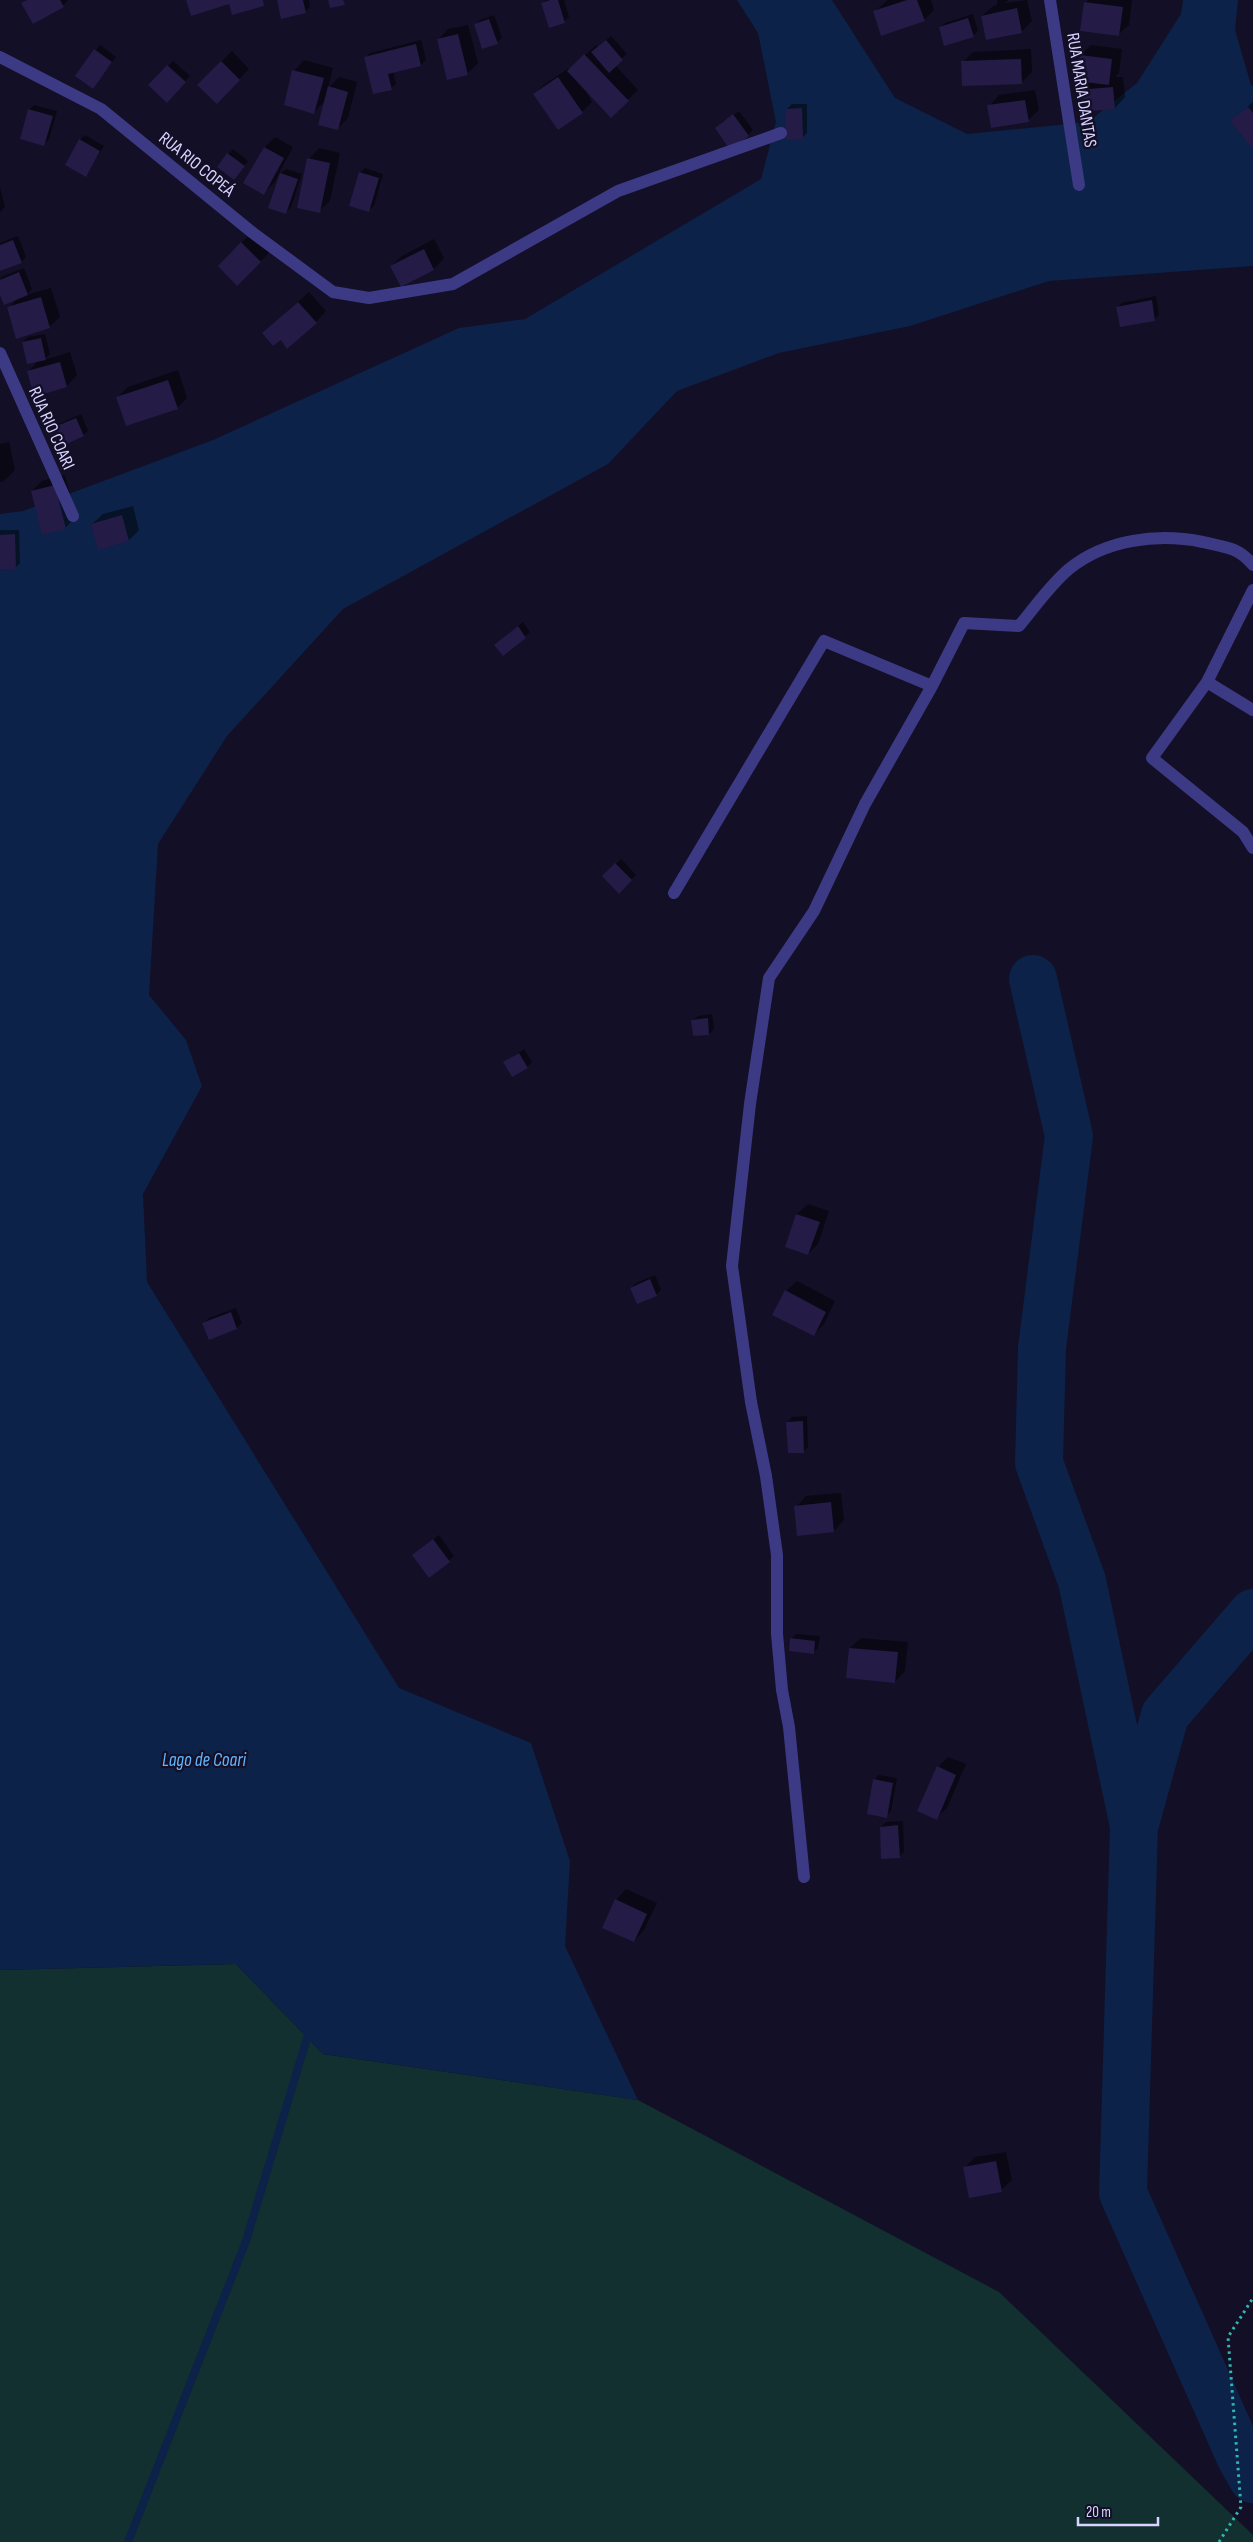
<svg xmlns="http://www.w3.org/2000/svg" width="1253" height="2542" font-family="'Sofia Sans Condensed',sans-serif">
<rect width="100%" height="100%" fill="#130f26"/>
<path fill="#12302f" d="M 236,1964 L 323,2054 L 638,2100 L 999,2292 L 1253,2535 L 1253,2542 L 0,2542 L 0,1970 Z"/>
<path fill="#0c2248" d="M 737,0 L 832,0 L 895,98 L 967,134 L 1088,122 L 1137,83 L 1181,14 L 1183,0 L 1238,0 L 1235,30 L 1251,85 L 1253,86 L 1253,266 L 1049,281 L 910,326 L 779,353 L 677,391 L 608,464 L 343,609 L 227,736 L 158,844 L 149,995 L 186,1040 L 202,1086 L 143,1194 L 147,1282 L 399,1688 L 531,1743 L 570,1861 L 565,1946 L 638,2100 L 323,2054 L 236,1964 L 0,1970 L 0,514 L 23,511 L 213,440 L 459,328 L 525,319 L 761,179 L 776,122 L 758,33 Z"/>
<path fill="#0007" d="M 26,0 L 68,0 L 63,6 L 22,4 Z
M 278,0 L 309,0 L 310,7 L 305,12 Z
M 546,0 L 564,0 L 569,17 L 564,22 L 543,3 Z
M 888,0 L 931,0 L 934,10 L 924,20 L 874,12 Z
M 997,0 L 1008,0 L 1005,3 L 1027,0 L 1032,21 L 1021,32 L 982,16 L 993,6 L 997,5 Z
M 1088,0 L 1132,0 L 1129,25 L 1118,35 L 1085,3 Z
M 973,14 L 978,31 L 973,36 L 940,27 L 945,23 Z
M 494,15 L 502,38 L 497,42 L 475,25 L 480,20 Z
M 468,25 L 478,63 L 467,74 L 438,40 L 448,29 Z
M 611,36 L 627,54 L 615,65 L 638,90 L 611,116 L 584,88 L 592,102 L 582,112 L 534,94 L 545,84 L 569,68 L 570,69 L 596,45 L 598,47 Z
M 421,40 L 426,60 L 421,65 L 393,71 L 396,84 L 391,88 L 366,57 L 370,53 Z
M 100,45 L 116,57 L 93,87 L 77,76 Z
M 1091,45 L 1122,49 L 1119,73 L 1115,77 L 1123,77 L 1125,97 L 1115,108 L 1078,90 L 1087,81 L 1081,55 Z
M 1031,49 L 1032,72 L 1021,83 L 963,62 L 973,52 Z
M 232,51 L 249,69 L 217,102 L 198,85 Z
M 304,60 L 333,68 L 328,88 L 339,77 L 357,82 L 348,118 L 337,129 L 325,101 L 314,112 L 294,71 Z
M 173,61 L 190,76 L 166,101 L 150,85 Z
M 1035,90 L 1039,110 L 1028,120 L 989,106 L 999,95 Z
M 1253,102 L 1253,146 L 1232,121 Z
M 792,104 L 807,104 L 807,133 L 802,138 L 787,109 Z
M 34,105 L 57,111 L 49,139 L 44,144 L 29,110 Z
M 739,111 L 753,130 L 748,135 L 721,123 Z
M 85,135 L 104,146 L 85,176 L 80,140 Z
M 275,137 L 293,147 L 274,183 L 263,193 L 245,183 L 265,147 Z
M 319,148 L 340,153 L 330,201 L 319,211 L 309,159 Z
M 233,149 L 248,161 L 239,174 L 218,166 Z
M 365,168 L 383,174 L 374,206 L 369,210 L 360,173 Z
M 286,169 L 302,174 L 291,207 L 286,212 L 281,173 Z
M 0,187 L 5,207 L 0,212 Z
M 252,232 L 271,251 L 237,284 L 219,266 Z
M 18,236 L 26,257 L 21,262 L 0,270 L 0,243 Z
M 434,239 L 444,258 L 434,269 L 402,286 L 391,266 L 402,256 Z
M 24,268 L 32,289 L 26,295 L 51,288 L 60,317 L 49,327 L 9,308 L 19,297 L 0,291 L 1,277 Z
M 309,292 L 326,311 L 316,322 L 274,323 Z
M 1156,296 L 1159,314 L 1155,319 L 1117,308 L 1122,303 Z
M 45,334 L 50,354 L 44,360 L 70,352 L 77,375 L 67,386 L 28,372 L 40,359 L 23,342 L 28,337 Z
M 178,370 L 187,398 L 177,408 L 118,397 L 128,387 Z
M 81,414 L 88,431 L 83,435 L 49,431 L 54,426 Z
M 9,442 L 15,470 L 4,481 L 0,482 L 0,444 Z
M 65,475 L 76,517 L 65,528 L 32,491 L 42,481 Z
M 133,506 L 139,530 L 129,540 L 92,524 L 103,514 Z
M 0,530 L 19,530 L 20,563 L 15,568 L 0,568 Z
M 523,622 L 530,632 L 503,654 L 501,640 Z
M 621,859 L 636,875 L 619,892 L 604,876 Z
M 712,1014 L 714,1029 L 709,1034 L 693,1020 L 698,1016 Z
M 524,1049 L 532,1062 L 527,1067 L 505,1062 Z
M 808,1204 L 829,1211 L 818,1244 L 808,1254 L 787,1246 L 797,1214 Z
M 655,1275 L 661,1290 L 656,1295 L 637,1303 L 631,1288 L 636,1283 Z
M 797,1281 L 835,1301 L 824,1324 L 813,1335 L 786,1291 Z
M 236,1308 L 242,1323 L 237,1328 L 204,1323 L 209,1318 Z
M 807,1416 L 808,1447 L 804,1451 L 787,1422 L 792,1417 Z
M 841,1493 L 844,1520 L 834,1531 L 796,1507 L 806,1496 Z
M 439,1535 L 454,1556 L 429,1576 L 419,1551 Z
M 796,1634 L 820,1636 L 818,1648 L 813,1652 L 791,1639 Z
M 861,1638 L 908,1642 L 905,1671 L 895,1682 L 850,1648 Z
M 948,1757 L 966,1764 L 947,1808 L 936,1818 L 938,1767 Z
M 879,1775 L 897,1778 L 891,1811 L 886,1816 L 874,1780 Z
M 903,1821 L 904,1852 L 899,1857 L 881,1827 L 886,1822 Z
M 626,1889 L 657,1903 L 644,1930 L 634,1941 L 616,1900 Z
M 1006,2152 L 1012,2180 L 1001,2190 L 964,2168 L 975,2157 Z"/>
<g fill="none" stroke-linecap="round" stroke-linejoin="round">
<path stroke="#0c2248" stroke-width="8" d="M 128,2542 L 246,2241 L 310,2028"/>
<path stroke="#0c2248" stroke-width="48" d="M 1033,979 L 1069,1136 L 1042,1348 L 1039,1463 L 1082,1581 L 1134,1826 L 1123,2193 L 1241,2458 L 1253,2479
M 1136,1820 L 1165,1715 L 1253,1613"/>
</g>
<path fill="#241b47" d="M 27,0 L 60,0 L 64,7 L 33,24 L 21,3 Z
M 186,0 L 263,0 L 264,6 L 232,15 L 229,4 L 191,16 Z
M 277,0 L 303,0 L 306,13 L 281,19 Z
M 328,0 L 343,0 L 345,5 L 330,8 Z
M 550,0 L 558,0 L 565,23 L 549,28 L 541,3 Z
M 907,0 L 917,0 L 925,21 L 881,36 L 873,11 Z
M 1084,2 L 1123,7 L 1119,36 L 1080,31 Z
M 1017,8 L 1022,33 L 986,40 L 981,16 Z
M 968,18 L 974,37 L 944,46 L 939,27 Z
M 489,19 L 498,44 L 482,49 L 474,24 Z
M 458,34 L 468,75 L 447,80 L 437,39 Z
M 606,40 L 623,60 L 609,73 L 591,52 Z
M 416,44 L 421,66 L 388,74 L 392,90 L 373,94 L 364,57 Z
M 94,49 L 112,62 L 93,89 L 75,76 Z
M 584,54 L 629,101 L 611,118 L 567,71 Z
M 1080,55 L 1112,59 L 1109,85 L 1076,81 Z
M 1021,59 L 1022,84 L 962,86 L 961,61 Z
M 221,61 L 240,80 L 217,104 L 197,85 Z
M 167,65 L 186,82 L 167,103 L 148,85 Z
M 292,70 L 324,78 L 314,114 L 284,105 Z
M 558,77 L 583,113 L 558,130 L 533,94 Z
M 328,86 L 348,92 L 338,130 L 318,125 Z
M 1113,87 L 1115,109 L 1079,112 L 1077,90 Z
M 1025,100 L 1029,122 L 991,128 L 987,105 Z
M 1248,107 L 1253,113 L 1253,149 L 1230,121 Z
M 802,108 L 803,139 L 786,140 L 786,109 Z
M 28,109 L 53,116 L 44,146 L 20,139 Z
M 733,114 L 749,136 L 730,150 L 715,128 Z
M 79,139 L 100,151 L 86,177 L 65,165 Z
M 264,147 L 284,158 L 264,195 L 243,183 Z
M 227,153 L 245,166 L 234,180 L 217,167 Z
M 307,158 L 330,163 L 320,213 L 297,208 Z
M 359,172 L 379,178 L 369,212 L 349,206 Z
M 280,173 L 298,179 L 286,214 L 268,208 Z
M 13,240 L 22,263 L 0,271 L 0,245 Z
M 241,242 L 261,262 L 237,286 L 218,266 Z
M 424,249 L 434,270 L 401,287 L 390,266 Z
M 19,272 L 28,295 L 4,305 L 0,295 L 0,280 Z
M 41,297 L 50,328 L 16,339 L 7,307 Z
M 1152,300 L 1155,321 L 1120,327 L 1116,307 Z
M 298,302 L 317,323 L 287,349 L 281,340 L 273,346 L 262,333 Z
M 41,338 L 46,360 L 27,364 L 22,342 Z
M 60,362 L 67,387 L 34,397 L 27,371 Z
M 168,380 L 178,409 L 126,426 L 116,397 Z
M 76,418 L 84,436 L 56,449 L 47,430 Z
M 55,485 L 66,529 L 42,535 L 31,491 Z
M 122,515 L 129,541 L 98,550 L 91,524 Z
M 15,534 L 16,569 L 0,569 L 0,535 Z
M 518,626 L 526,638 L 503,656 L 494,645 Z
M 615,863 L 632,880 L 619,894 L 602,876 Z
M 708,1018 L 709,1035 L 693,1036 L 691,1020 Z
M 519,1053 L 528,1068 L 512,1077 L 503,1062 Z
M 796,1214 L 820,1222 L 808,1255 L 785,1247 Z
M 650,1279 L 657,1296 L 637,1304 L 630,1288 Z
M 785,1290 L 826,1312 L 814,1336 L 772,1315 Z
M 231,1312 L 237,1329 L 209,1340 L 202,1323 Z
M 803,1421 L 804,1453 L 788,1453 L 786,1422 Z
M 831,1502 L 834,1532 L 797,1536 L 794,1506 Z
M 433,1539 L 450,1562 L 429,1578 L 412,1555 Z
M 790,1638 L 815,1641 L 814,1654 L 789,1651 Z
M 849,1648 L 898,1652 L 895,1683 L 846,1678 Z
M 937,1766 L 956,1775 L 937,1820 L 917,1811 Z
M 873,1779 L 893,1783 L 887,1818 L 867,1814 Z
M 898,1825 L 900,1858 L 881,1859 L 880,1827 Z
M 615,1899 L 647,1914 L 634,1942 L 602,1928 Z
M 996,2161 L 1002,2192 L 969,2198 L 963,2167 Z"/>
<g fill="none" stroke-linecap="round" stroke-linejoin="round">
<path stroke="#2fb8b0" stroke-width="3" stroke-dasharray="2.5 4" stroke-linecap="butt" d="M 1219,2542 L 1241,2507 L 1228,2337 L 1253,2298"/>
<path stroke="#3d3a85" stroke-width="12" d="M 1050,0 L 1079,185
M 0,57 L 101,109 L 253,233 L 333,292 L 369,298 L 453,284 L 618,191 L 781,133
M 0,353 L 73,516
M 1253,590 L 1207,682 L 1152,758 L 1243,832 L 1253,848
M 1207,682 L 1253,710
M 674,893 L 824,641 L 932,686
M 804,1877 L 789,1727 L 782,1690 L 777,1634 L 777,1555 L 766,1476 L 751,1402 L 732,1266 L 750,1104 L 769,978 L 814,911 L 865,804 L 932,686 L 964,623 L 1019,626 C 1035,607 1050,585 1069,569 C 1106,539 1158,533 1203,542 C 1225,547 1238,547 1253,565"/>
</g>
<g text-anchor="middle" stroke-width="4.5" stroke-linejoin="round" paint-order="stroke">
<g font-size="18" fill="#d9d4ff" stroke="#130f26">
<text transform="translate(1082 90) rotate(81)" y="6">RUA MARIA DANTAS</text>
<text transform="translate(197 164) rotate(39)" y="6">RUA RIO COPEÁ</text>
<text transform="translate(52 428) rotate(66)" y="6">RUA RIO COARI</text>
</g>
<g font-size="19" font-style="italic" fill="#62b6ff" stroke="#130f26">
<text x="204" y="1766">Lago de Coari</text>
</g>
</g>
<path d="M1078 2517v8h80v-8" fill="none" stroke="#d9d4ff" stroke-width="2.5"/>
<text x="1086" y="2517" font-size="15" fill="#d9d4ff" stroke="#130f26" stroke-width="4" paint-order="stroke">20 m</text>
</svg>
